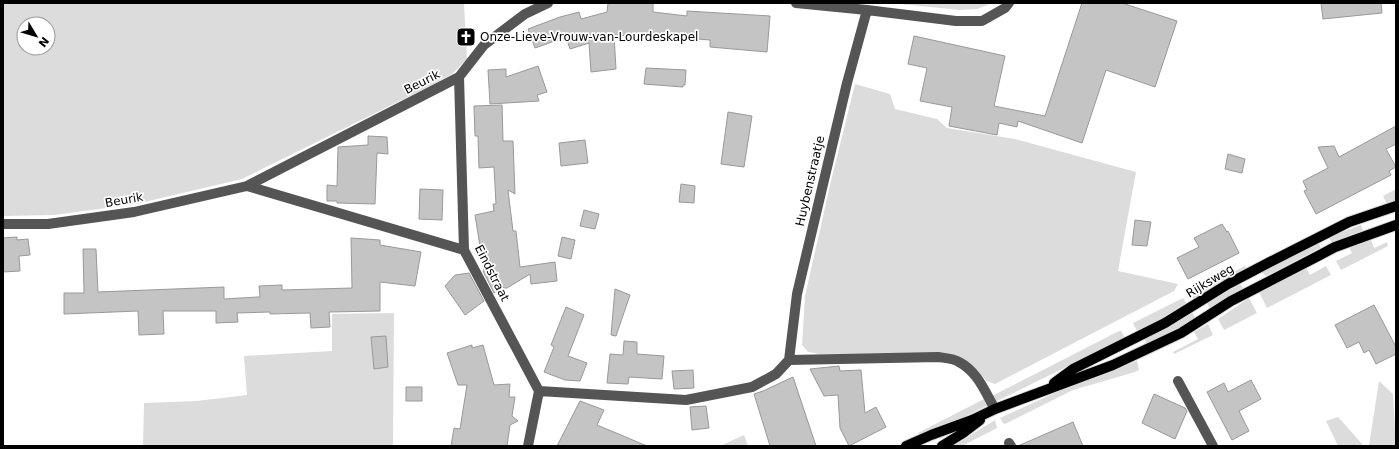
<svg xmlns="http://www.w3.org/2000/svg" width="1399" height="449" font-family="'DejaVu Sans',sans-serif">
<rect width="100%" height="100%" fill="#fff"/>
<path fill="#dcdcdc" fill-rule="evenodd" d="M 3,3 L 464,3 L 467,59 L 452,74 L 430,86 L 242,179 L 136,204 L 54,215 L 3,216 ZM 24,24 L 48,24 L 48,48 L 24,48 Z
M 890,3 L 992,3 L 977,9 L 960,10 Z
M 855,84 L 890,94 L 895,109 L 937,119 L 947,128 L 1015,139 L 1136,172 L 1118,271 L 1178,284 L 1174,291 L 995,384 L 987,381 L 972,367 L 938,353 L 819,354 L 808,352 L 802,345 L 805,296 L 831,181 Z
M 1396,189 L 1396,201 L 1387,204 L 1383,196 Z
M 1361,225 L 1363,231 L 1332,243 L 1329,237 Z
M 1371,240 L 1374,248 L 1387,242 L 1388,246 L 1341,270 L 1336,261 L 1352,253 L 1349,247 Z
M 1318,243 L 1320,245 L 1320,248 L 1266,276 L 1261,272 Z
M 1245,266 L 1246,268 L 1194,299 L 1191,294 Z
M 1326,266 L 1331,275 L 1267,308 L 1259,292 L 1306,267 L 1310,275 Z
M 1240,284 L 1243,288 L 1210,309 L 1207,303 Z
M 1183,298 L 1186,303 L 1156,322 L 1137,331 L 1133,323 Z
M 1249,298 L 1257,313 L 1224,330 L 1218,319 Z
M 1192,312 L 1196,319 L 1147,344 L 1144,339 Z
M 394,313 L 393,446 L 143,446 L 144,403 L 197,401 L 247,395 L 244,356 L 332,351 L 332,314 Z
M 1208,324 L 1213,335 L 1174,354 L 1173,352 L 1198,339 L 1194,332 Z
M 1119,331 L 1121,331 L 1125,338 L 993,403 L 992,396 Z
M 1137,361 L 1139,370 L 1135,372 L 1073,390 L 1005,424 L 1003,423 L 1000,418 L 1072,385 L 1106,374 Z
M 1379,381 L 1393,394 L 1396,446 L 1369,446 Z
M 984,399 L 986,401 L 988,405 L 958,420 L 919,434 L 918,433 Z
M 1338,417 L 1364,446 L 1338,446 L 1326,421 Z
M 995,420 L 997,428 L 962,446 L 953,446 Z
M 744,435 L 748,446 L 720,446 Z"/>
<path fill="#c4c4c4" stroke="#999" d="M 608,3 L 653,3 L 653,12 L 687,16 L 687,11 L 770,16 L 767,52 L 710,47 L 710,40 L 660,36 L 660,38 L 614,35 L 616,69 L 591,72 L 589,43 L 570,49 L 566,37 L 535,48 L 528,29 L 560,17 L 579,12 L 581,19 L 607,12 Z
M 1082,3 L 1122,3 L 1177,21 L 1155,87 L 1106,70 L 1082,143 L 1018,121 L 1017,127 L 999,123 L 997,135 L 949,126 L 952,107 L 920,101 L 927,68 L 908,64 L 914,36 L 1005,56 L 994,106 L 1045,116 Z
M 1321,3 L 1381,3 L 1382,13 L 1323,19 Z
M 538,66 L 547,92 L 537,95 L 539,101 L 490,104 L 488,70 L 506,69 L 506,77 Z
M 646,68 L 686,70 L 685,85 L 683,85 L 683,87 L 644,84 Z
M 502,105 L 503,141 L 513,141 L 515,194 L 508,190 L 513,231 L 516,231 L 520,267 L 555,262 L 557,281 L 531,284 L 530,274 L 507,288 L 500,288 L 494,293 L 483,271 L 484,271 L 475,215 L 494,211 L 493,204 L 496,204 L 494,167 L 479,168 L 478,136 L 475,136 L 474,106 Z
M 728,112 L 752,116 L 744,167 L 721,164 Z
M 1396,126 L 1396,144 L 1386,149 L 1396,167 L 1389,171 L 1391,175 L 1316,214 L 1304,191 L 1307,190 L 1303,181 L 1328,168 L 1318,147 L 1334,146 L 1339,157 Z
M 368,136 L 387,137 L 388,154 L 377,153 L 375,204 L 337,203 L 337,201 L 327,201 L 327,185 L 337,186 L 338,147 L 368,145 Z
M 585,140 L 588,163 L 561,166 L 559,143 Z
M 1228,154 L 1245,159 L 1242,173 L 1225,169 Z
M 681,184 L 695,186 L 694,203 L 679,202 Z
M 420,189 L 443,190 L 442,220 L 419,219 Z
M 584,210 L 599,214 L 595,229 L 580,226 Z
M 1135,220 L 1151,222 L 1147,246 L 1132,245 Z
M 1222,224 L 1227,232 L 1228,231 L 1239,253 L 1188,279 L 1177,258 L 1199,247 L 1194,238 Z
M 17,237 L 17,240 L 28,239 L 30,255 L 19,256 L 20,271 L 3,272 L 3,238 Z
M 562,237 L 575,240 L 571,259 L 558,256 Z
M 351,238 L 380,240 L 380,245 L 421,252 L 415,286 L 380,282 L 380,311 L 329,312 L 330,327 L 311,328 L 310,313 L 270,314 L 270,312 L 237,313 L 238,322 L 216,323 L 216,311 L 163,311 L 164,334 L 139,335 L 138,311 L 64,314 L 64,293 L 84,293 L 83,249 L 96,249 L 98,292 L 224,287 L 224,299 L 258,297 L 260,297 L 259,286 L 282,285 L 282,290 L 352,288 Z
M 469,273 L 484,301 L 465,315 L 445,286 L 455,275 Z
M 615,289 L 630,295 L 616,336 L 611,335 Z
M 1374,305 L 1396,347 L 1396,354 L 1376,364 L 1369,350 L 1364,353 L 1359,342 L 1347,348 L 1335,325 Z
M 566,307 L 584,315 L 568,356 L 587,363 L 580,381 L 565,380 L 544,372 L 554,347 L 551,345 Z
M 386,336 L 388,367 L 374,369 L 371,337 Z
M 624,341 L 637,342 L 637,354 L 664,356 L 662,379 L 629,377 L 628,384 L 607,383 L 610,354 L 623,355 Z
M 472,345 L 472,348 L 483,345 L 494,385 L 510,384 L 509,397 L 515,397 L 512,416 L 518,421 L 510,425 L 507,446 L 451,446 L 454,428 L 460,429 L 467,385 L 458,385 L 447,353 Z
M 839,366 L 840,371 L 861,370 L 865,413 L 876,407 L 886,427 L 849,446 L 840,428 L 838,395 L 824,396 L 810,369 Z
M 693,370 L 694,388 L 674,389 L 672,371 Z
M 793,377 L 816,446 L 770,446 L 754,394 L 763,391 Z
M 1251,380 L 1261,399 L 1239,411 L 1249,431 L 1232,440 L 1207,392 L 1224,383 L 1228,392 Z
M 406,387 L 422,387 L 422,401 L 406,401 Z
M 1154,394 L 1185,408 L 1187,411 L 1175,439 L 1142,423 Z
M 580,401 L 604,410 L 597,425 L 647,446 L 557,446 Z
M 706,406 L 709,428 L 692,430 L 690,407 Z
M 1073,422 L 1083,446 L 1018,446 Z"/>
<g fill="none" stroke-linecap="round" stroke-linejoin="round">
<defs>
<path id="major" d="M 1054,383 L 1073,369 L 1165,323 L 1228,284 L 1268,263 L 1349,222 L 1396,206
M 906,446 L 931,435 L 972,420 L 995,409 L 1113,365 L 1181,333 L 1231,301 L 1320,255 L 1335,247 L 1396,225
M 942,446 L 963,433 L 980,420"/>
</defs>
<use href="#major" stroke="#dbdbdb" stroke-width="12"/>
<path stroke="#555" stroke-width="10" d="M 796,3 L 867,10 L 956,21 L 982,21 L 1005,8 L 1009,3
M 459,77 L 464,250 L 539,391 L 528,446
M 247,186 L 464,250
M 3,224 L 48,224 L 134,212 L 247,186 L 459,77 L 484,45 L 525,14 L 548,3
M 789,360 L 938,357 C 944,358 953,358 959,362 C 978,372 985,392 995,409
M 1178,381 L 1213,446
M 539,391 L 686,400 L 752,387 L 776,374 L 789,360 L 797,294 L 847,83 L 867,10
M 1009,443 L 1011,446"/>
<use href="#major" stroke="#000" stroke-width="10"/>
</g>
<defs>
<symbol id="church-square" viewBox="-11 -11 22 22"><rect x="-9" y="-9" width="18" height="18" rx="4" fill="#000" stroke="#fff"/><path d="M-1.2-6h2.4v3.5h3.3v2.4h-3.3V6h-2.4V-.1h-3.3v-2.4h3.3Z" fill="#fff"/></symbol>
</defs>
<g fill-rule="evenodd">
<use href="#church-square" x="455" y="26" width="22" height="22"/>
</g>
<g text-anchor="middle" stroke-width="3.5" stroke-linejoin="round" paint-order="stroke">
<g font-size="12" fill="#000" stroke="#fff" text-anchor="start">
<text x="480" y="41">Onze-Lieve-Vrouw-van-Lourdeskapel</text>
</g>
<g font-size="12" fill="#000" stroke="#fff">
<text transform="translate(422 82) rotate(-27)" y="4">Beurik</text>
<text transform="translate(810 181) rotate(-77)" y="4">Huybenstraatje</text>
<text transform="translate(124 200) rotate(-10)" y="4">Beurik</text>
<text transform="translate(492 273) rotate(63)" y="4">Eindstraat</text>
<text transform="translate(1210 281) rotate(-31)" y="4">Rijksweg</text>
</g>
</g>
<rect width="1399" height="449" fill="none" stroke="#000000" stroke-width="8"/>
<g transform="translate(36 36) rotate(128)"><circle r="19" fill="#ffffff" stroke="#999999"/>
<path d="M0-3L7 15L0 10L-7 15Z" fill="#000000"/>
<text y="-6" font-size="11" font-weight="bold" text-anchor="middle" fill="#000000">N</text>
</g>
</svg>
